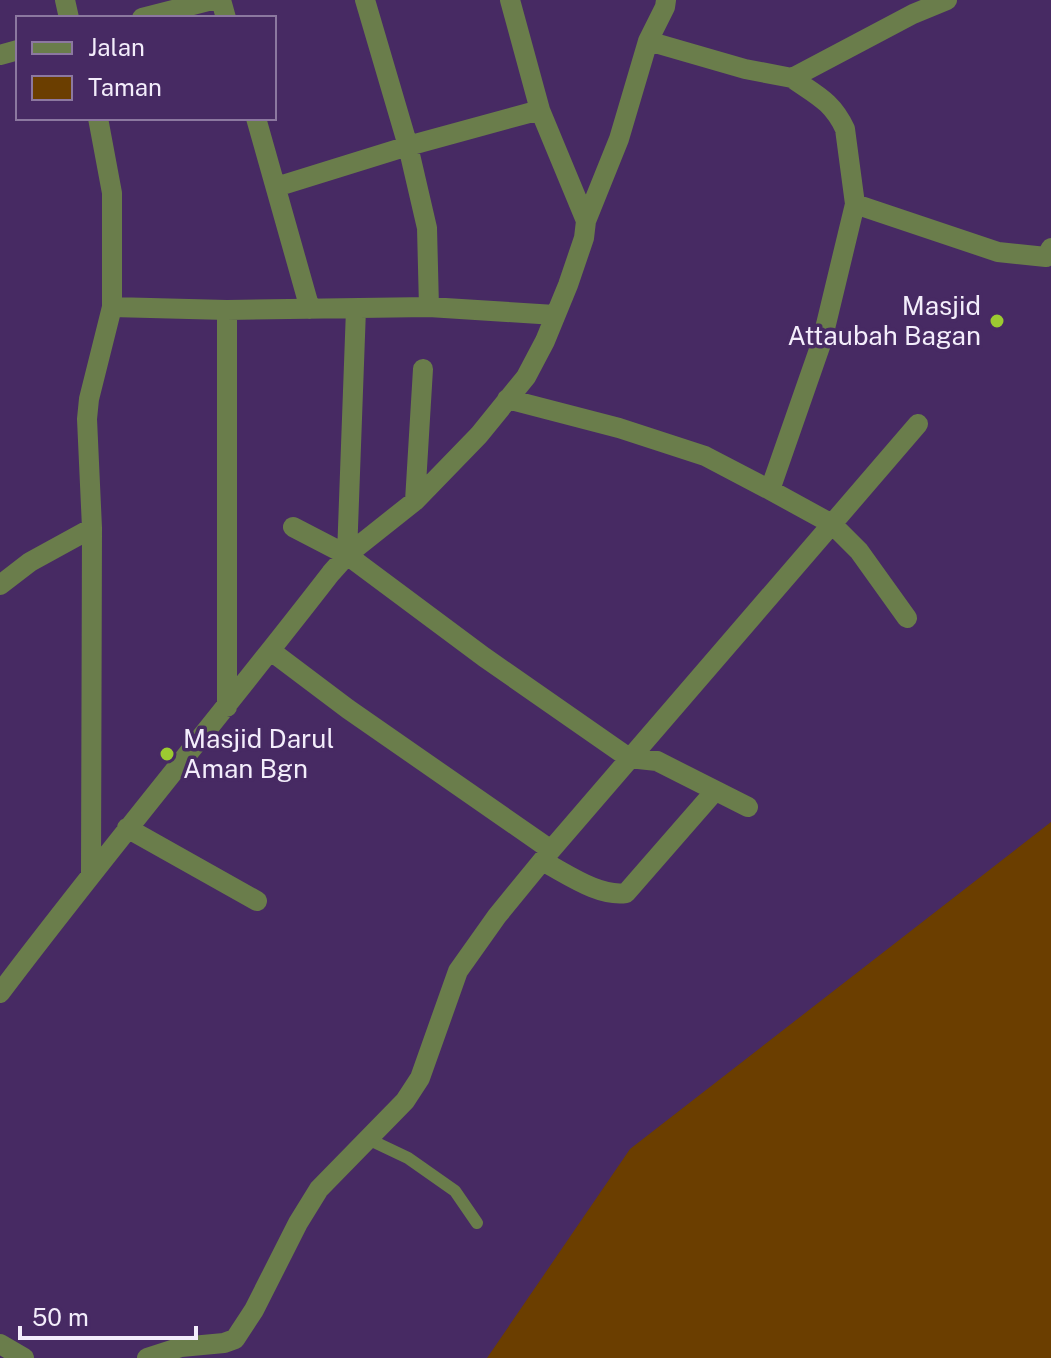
<svg xmlns="http://www.w3.org/2000/svg" width="1051" height="1358" font-family="'Public Sans',sans-serif">
<rect width="100%" height="100%" fill="#472a63"/>
<path fill="#6b3e00" d="M 1051,822 L 1051,1358 L 487,1358 L 630,1149 Z"/>
<g fill="none" stroke-linecap="round" stroke-linejoin="round">
<path stroke="#6a7d4b" stroke-width="12" d="M 368,1139 L 408,1158 L 455,1191 L 477,1223"/>
<path stroke="#6a7d4b" stroke-width="20" d="M 65,0 L 69,18
M 221,0 L 226,18
M 365,0 L 408,146 L 427,228 L 429,307
M 510,0 L 540,110 L 586,221
M 142,18 L 212,0
M 648,41 L 665,7 L 666,0
M 0,55 L 18,50
M 792,78 C 816,95 832,101 845,129 L 855,204 L 998,252 L 1046,257 L 1051,248
M 98,118 L 112,193 L 112,307 L 227,310 L 429,307 L 555,315
M 256,118 L 310,309
M 276,187 L 408,146 L 540,110
M 855,204 L 822,341 L 770,490 L 832,524 L 918,424
M 227,310 L 227,707
M 507,399 L 619,428 L 705,456 L 770,490
M 415,501 L 423,369
M 293,527 L 347,555 L 484,657 L 629,758 L 657,761 L 748,807
M 347,555 L 356,309
M 0,585 L 30,562 L 92,528
M 271,651 L 348,709 L 551,850
M 127,828 L 257,901
M 542,861 C 566,873 598,897 626,893 L 715,791
M 91,873 L 92,528 L 87,419 L 89,399 L 112,307
M 0,993 C 107,851 222,714 331,573 L 347,555 L 415,501 L 479,435 L 526,377 L 545,341 L 568,285 L 584,238 L 586,221 L 619,139 L 648,41 L 745,69 L 792,78 L 913,14 L 947,0
M 0,1344 L 24,1358
M 147,1358 L 181,1347 L 224,1343 L 235,1339 L 254,1310 L 298,1223 L 319,1189 L 405,1101 L 420,1078 L 458,971 L 497,916 L 551,850 L 832,524 L 859,551 L 907,618"/>
</g>
<g fill="#9cca31" stroke="#472a63" stroke-width="3">
<circle cx="997" cy="321" r="8"/>
<circle cx="167" cy="754" r="8"/>
</g>
<g text-anchor="middle" stroke-width="7" stroke-linejoin="round" paint-order="stroke">
<g font-size="26" fill="#f3edfb" stroke="#472a63" text-anchor="end">
<text x="981" y="315">Masjid<tspan x="981" dy="30">Attaubah Bagan</tspan></text>
<text x="183" y="748" text-anchor="start">Masjid Darul<tspan x="183" dy="30">Aman Bgn</tspan></text>
</g>
</g>
<rect x="16" y="16" width="260" height="104" fill="#472a63" stroke="#8c78a0" stroke-width="2"/>
<rect x="32" y="42" width="40" height="12" fill="#6a7d4b" stroke="#8c78a0" stroke-width="2"/>
<text x="88" y="56" font-size="24" fill="#f3edfb">Jalan</text>
<rect x="32" y="76" width="40" height="24" fill="#6b3e00" stroke="#8c78a0" stroke-width="2"/>
<text x="88" y="96" font-size="24" fill="#f3edfb">Taman</text>
<path d="M20 1326v12h176v-12" fill="none" stroke="#f3edfb" stroke-width="4"/>
<text x="32" y="1326" font-size="24" fill="#f3edfb" stroke="#472a63" stroke-width="6" paint-order="stroke">50 m</text>
</svg>
